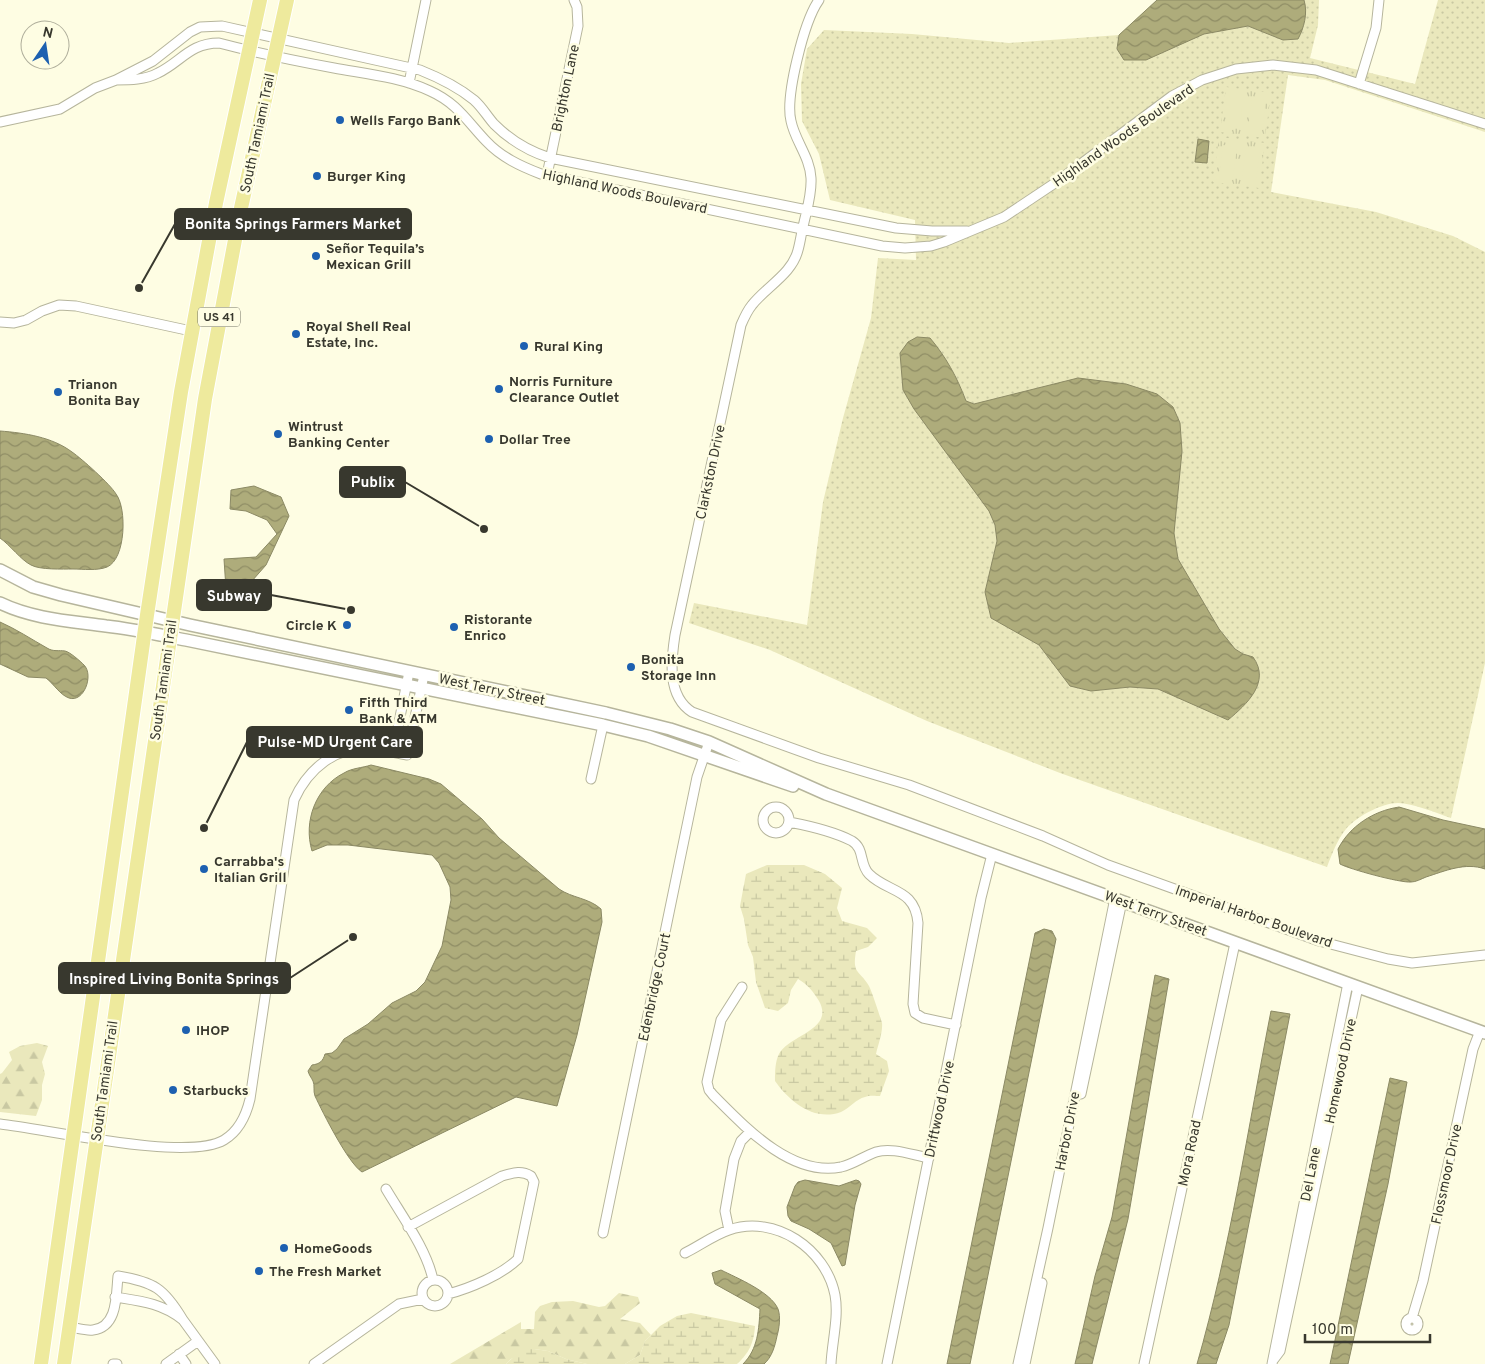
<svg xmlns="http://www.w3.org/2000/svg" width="1485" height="1364" font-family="Overpass,sans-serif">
<defs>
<pattern id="grass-dots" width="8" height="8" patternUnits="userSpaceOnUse" patternTransform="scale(1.25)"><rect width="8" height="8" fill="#eae8bc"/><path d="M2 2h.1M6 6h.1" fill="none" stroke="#c9c8a2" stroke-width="1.8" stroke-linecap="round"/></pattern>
<pattern id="forest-firs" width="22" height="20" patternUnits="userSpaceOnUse" patternTransform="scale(1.25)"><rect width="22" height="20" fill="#eae8bc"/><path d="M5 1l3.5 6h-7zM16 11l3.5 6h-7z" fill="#c9c8a2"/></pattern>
<pattern id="wetland-marsh" width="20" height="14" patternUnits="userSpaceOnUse" patternTransform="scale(1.25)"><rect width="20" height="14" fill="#eae8bc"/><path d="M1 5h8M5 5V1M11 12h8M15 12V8" fill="none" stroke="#c9c8a2"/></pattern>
<pattern id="park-tufts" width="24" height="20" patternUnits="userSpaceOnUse" patternTransform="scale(1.25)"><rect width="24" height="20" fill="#eae8bc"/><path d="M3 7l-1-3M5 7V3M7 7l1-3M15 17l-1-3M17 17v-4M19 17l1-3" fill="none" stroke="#c9c8a2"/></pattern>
<pattern id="water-waves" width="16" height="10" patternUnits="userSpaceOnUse" patternTransform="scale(1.25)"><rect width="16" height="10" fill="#aeac7b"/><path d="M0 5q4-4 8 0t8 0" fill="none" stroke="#8f8d65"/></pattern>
</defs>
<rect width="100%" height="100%" fill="#fefde3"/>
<path fill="url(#grass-dots)" d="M 1157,0 L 1319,0 L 1318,25 L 1310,58 L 1415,84 L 1438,0 L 1485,0 L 1485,132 L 1325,80 L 1288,75 L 1271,192 L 1376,212 L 1453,236 L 1485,252 L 1485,663 L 1451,818 C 1436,813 1413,803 1398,803 C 1382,803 1357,816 1346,829 C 1337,840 1332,854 1327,867 L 1060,773 L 927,721 L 770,650 L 689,623 L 694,603 L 807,625 L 823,502 L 843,418 L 871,318 L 878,258 L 916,260 L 915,220 L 830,200 L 819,154 L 802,121 L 801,84 L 807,49 L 824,30 L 912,34 L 1009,43 L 1119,35 Z"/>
<path fill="url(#forest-firs)" d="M 37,1043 L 48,1046 L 42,1062 L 45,1074 L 42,1085 L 42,1100 L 36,1116 L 0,1112 L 0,1074 L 2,1073 L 12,1060 L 9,1052 L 20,1046 Z
M 619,1293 L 638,1297 L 640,1303 L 620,1319 L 640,1323 L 651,1335 L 645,1341 L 640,1355 L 625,1364 L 587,1364 L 566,1359 L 548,1351 L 534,1349 L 511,1359 L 506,1364 L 450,1364 L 521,1322 L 521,1329 L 534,1329 L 535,1312 L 540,1306 L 552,1302 L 573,1301 L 599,1307 L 605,1306 Z"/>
<path fill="url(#wetland-marsh)" d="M 767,865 L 804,865 L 825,874 L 842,888 L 837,908 L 842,921 L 867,928 L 877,938 L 868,947 L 856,951 C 852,975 859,969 869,986 C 871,989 881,1019 882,1023 C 883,1032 878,1045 876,1054 L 887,1061 L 889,1071 L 880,1096 C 876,1096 869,1095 865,1097 C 856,1099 850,1108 841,1112 C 814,1122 789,1101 775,1081 C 775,1072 775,1062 779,1054 C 789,1035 835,1030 819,1001 C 813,991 808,985 798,979 L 791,990 L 788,1003 L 778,1011 L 765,1008 L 756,982 L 753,957 L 748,945 L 744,919 L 740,906 L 746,874 Z
M 691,1313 L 755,1326 C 754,1343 749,1353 737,1364 L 625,1364 L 640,1355 L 645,1341 L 660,1326 L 677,1316 Z
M 534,1349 L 548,1351 L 566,1359 L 587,1364 L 506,1364 L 521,1350 Z"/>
<path fill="url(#park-tufts)" d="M 1226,87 L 1271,93 L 1265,138 L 1220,132 Z
M 1219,137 L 1265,143 L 1259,188 L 1213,182 Z"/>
<path fill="#eae8bc" d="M 1229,96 L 1243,98 L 1240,127 L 1226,126 Z
M 1252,99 L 1266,100 L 1262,130 L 1248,128 Z
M 1223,145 L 1237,147 L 1233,177 L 1219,175 Z
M 1246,148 L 1260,150 L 1256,180 L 1242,178 Z"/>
<path fill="url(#water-waves)" stroke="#8b8964" d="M 1157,0 L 1304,0 C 1308,13 1304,28 1298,39 L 1283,40 L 1248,26 L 1204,34 L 1146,60 L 1124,60 L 1117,49 L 1119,35 Z
M 1198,139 L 1209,141 L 1207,163 L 1195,162 Z
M 917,337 L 930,338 C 946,357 957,377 966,401 L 974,404 L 1078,378 L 1126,384 L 1157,394 L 1173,407 L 1180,423 L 1182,451 L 1174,533 L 1178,559 L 1219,629 L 1235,649 L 1243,654 L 1253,657 C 1271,682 1247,704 1228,720 L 1158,689 L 1130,687 L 1091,691 L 1070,686 L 1039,645 L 991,618 L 985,592 L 997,541 L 995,525 L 989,511 L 914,409 L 903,390 L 900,353 L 908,342 Z
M 0,431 C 25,433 52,437 72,452 C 82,459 110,484 116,494 C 127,508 126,559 107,567 C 97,571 83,569 73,569 C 63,569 40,570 31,565 C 21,560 10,545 0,538 Z
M 254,486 L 281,497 L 289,516 L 266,565 L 237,598 L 226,589 L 224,559 L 256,557 L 277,534 L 267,520 L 246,511 L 230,509 L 231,490 Z
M 0,622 C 16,629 31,639 47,648 C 53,652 59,650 65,651 C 70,652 80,661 84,665 C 94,675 84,703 69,698 C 60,695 54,684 46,678 L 28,677 L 0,664 Z
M 371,765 L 429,779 L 441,784 L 482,819 L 499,838 L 559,889 C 572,898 589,898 601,909 L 602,922 L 577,1035 L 557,1106 L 516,1097 L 362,1172 C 348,1163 323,1113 315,1096 C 313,1091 315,1085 313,1081 C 311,1077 309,1075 308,1071 L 312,1065 C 320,1064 323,1061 325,1054 L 332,1053 L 337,1049 L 344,1039 L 368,1024 L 392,1003 L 416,991 L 425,982 L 442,946 L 451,900 L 450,887 L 439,863 L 432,855 L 348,845 L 327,845 L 312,851 C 303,821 316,787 344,773 C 352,768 362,768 371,765 Z
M 1399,807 L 1443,820 L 1485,829 L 1485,869 C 1465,862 1445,871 1426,877 C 1421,879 1416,882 1411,882 C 1400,883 1349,869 1340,864 L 1338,849 C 1350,826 1373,811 1399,807 Z
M 1044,929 L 1052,931 L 1056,939 L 970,1364 L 947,1364 L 1035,933 Z
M 1155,975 L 1169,979 L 1128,1219 L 1092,1364 L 1075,1364 L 1095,1276 L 1112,1217 Z
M 1271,1011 L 1290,1014 L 1229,1325 L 1216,1364 L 1197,1364 C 1230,1249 1248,1128 1271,1011 Z
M 1390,1078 L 1407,1082 L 1388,1184 L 1348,1364 L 1330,1364 Z
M 805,1180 L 839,1186 L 856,1180 L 859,1181 L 861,1184 L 855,1205 L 845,1265 L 842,1266 L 831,1243 L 809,1229 L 791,1221 L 788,1216 L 787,1207 L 795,1186 L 798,1182 Z
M 721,1270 C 737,1278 771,1292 778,1309 C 781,1317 779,1329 777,1336 C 775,1346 772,1357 764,1364 L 743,1364 C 758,1349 759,1329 760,1309 L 715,1284 L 712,1273 Z"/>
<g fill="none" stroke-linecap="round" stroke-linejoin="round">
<defs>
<path id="minor" d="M 819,0 C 804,21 785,97 791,121 C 795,141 810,157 811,178 C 812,195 806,212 803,227 C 801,235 800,243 798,250 C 792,274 767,286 752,305 C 747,311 744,318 741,325 L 675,635 C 671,661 667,696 692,712 L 819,758 L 909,785 L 1043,836 L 1108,865 L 1319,941 L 1388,959 L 1412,963 L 1485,955
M 116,80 C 130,80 145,80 158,73 C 181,62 190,43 219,43 C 257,53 296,61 334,68 C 367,74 400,77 430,91 C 457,103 467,121 486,141 C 501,157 520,166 541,174 L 882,246 L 905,248 L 931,246 L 944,242 L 1004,217 L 1058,181 L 1172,96 L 1202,80 L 1236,69 L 1273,65 L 1316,70 L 1485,124
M 409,83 L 426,0
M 1359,84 L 1376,28 L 1379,0
M 0,122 L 60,109 L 95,88 L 116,80 L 153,61 L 190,32 L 200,27 L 222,26 L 420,70 C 440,78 458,87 474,100 C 482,107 487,116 494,124 C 510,140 528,151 550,158 L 896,228 L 932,231 L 967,231
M 547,175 L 578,26 L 577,7 L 574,0
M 0,322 L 14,323 L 26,320 L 42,311 L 59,305 L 76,306 L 191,331
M 393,752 L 409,672
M 591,779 L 603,725
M763 820a13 13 0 1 1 26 0a13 13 0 1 1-26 0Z
M 789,822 C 810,826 833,831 852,841 C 865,849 859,864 869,874 C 888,893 915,888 918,923 L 913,1004 L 915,1013 L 923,1018 L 956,1025
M 742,987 L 721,1020 L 707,1082 L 709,1090 L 713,1095 C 745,1127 791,1177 841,1167 C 854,1164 864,1156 876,1152 C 892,1147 912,1155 929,1158
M 1081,1094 L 1122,901
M 0,1124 C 47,1129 187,1162 224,1140 C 239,1131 246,1116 250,1099 L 294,800 C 308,769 336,745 372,749 C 384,750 395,753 407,755 L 424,675
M 386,1189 C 402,1216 427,1250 433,1280
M 408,1227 L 502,1176 C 513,1173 521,1170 531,1176 L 534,1182 L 518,1259 C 501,1275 471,1288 448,1294
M 729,1230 L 725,1211 L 734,1159 L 741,1141 L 750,1132
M 603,1233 L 697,777 L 709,742
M 685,1253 C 699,1246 714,1235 729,1230 C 775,1214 826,1249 835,1295 C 839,1317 832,1342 831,1364
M422 1293a13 13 0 1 1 26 0a13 13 0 1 1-26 0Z
M 115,1297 C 140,1301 162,1303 183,1320 L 215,1364
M1406 1324a6 6 0 1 1 12 0a6 6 0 1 1-12 0Z
M 1412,1318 L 1423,1281 L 1473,1049 L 1480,1031
M 69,1327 C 77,1328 86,1331 93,1330 C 118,1327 116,1295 118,1276 C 154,1282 164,1288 183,1320
M 179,1354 L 186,1364
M 1274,1359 L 1280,1351 L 1358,987
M 113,1364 L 117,1364
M 166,1364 L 198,1341
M 314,1364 L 399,1304 L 423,1299
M 887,1364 L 981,898 L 992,854
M 1018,1364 L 1048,1228 L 1115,898
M 1025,1364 L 1042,1283
M 1144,1364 L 1235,943
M 1272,1364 L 1348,983"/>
<path id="tertiary" d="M 0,570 L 33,587 L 61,595 L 190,625 L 606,713 L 670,729 L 709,742 L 826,794 L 1485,1033
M 0,603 C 33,619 70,621 106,626 C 133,629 160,635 186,640 L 603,725 L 648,736 L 793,786"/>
<path id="primary" d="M 41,1364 L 147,615 L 181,392 L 216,203 L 260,0
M 64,1364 L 205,399 L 241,208 L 287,0"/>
</defs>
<use href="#minor" stroke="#b6b59c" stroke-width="11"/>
<use href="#tertiary" stroke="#b6b59c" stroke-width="14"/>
<use href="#primary" stroke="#fff" stroke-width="16"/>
<use href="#minor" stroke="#fff" stroke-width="9"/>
<use href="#tertiary" stroke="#fff" stroke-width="11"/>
<use href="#primary" stroke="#eeea9d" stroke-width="14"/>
</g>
<g fill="#1d60b0" stroke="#fefde3" stroke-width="2">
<circle cx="340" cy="120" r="5"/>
<circle cx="317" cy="176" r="5"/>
<circle cx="316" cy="256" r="5"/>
<circle cx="296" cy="334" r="5"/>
<circle cx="524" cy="346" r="5"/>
<circle cx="499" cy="389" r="5"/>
<circle cx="58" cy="392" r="5"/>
<circle cx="278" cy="434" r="5"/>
<circle cx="489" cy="439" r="5"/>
<circle cx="347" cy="625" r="5"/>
<circle cx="454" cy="627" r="5"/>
<circle cx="631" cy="667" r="5"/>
<circle cx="349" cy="710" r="5"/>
<circle cx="204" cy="869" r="5"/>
<circle cx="186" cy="1030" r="5"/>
<circle cx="173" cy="1090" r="5"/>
<circle cx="284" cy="1248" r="5"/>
<circle cx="259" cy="1271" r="5"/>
</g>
<g text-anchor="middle" stroke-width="5" stroke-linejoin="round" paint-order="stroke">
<rect fill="#fefde3" stroke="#737364" stroke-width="1" x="198" y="307.5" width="42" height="19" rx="4"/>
<g font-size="12" font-weight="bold" fill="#38382e">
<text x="219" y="321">US 41</text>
</g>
<g font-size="14" fill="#38382e" stroke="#fefde3">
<text transform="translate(565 88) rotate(-78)" y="5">Brighton Lane</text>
<text transform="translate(257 133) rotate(-78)" y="5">South Tamiami Trail</text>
<text transform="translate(1123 135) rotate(-35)" y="5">Highland Woods Boulevard</text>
<text transform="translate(625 191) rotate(12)" y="5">Highland Woods Boulevard</text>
<text transform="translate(710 472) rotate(-78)" y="5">Clarkston Drive</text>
<text transform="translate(163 680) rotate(-82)" y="5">South Tamiami Trail</text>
<text transform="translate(492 689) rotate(12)" y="5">West Terry Street</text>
<text transform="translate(1156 913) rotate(20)" y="5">West Terry Street</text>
<text transform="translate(1254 916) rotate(19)" y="5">Imperial Harbor Boulevard</text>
<text transform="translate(654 987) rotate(-78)" y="5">Edenbridge Court</text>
<text transform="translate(1340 1071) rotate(-78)" y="5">Homewood Drive</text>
<text transform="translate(104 1081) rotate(-82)" y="5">South Tamiami Trail</text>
<text transform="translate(939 1109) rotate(-78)" y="5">Driftwood Drive</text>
<text transform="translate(1067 1131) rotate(-79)" y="5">Harbor Drive</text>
<text transform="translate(1189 1153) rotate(-78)" y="5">Mora Road</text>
<text transform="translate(1310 1174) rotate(-79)" y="5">Del Lane</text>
<text transform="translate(1446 1174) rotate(-78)" y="5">Flossmoor Drive</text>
</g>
<g font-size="14" font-weight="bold" fill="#38382e" stroke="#fefde3" text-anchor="start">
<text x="350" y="125">Wells Fargo Bank</text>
<text x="327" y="181">Burger King</text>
<text x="326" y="253">Señor Tequila’s<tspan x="326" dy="16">Mexican Grill</tspan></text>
<text x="306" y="331">Royal Shell Real<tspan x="306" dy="16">Estate, Inc.</tspan></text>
<text x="534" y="351">Rural King</text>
<text x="509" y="386">Norris Furniture<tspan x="509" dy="16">Clearance Outlet</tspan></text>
<text x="68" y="389">Trianon<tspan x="68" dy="16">Bonita Bay</tspan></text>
<text x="288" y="431">Wintrust<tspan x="288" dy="16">Banking Center</tspan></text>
<text x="499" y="444">Dollar Tree</text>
<text x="464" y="624">Ristorante<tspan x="464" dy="16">Enrico</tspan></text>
<text x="337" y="630" text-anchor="end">Circle K</text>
<text x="641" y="664">Bonita<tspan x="641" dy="16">Storage Inn</tspan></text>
<text x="359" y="707">Fifth Third<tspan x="359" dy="16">Bank &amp; ATM</tspan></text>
<text x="214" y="866">Carrabba's<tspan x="214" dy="16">Italian Grill</tspan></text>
<text x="196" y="1035">IHOP</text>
<text x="183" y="1095">Starbucks</text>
<text x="294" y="1253">HomeGoods</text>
<text x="269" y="1276">The Fresh Market</text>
</g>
</g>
<path fill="none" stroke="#38382e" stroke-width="2" d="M139 288L175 224M484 529L405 482M351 610L271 595M204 828L247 742M353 937L290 978"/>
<g fill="#38382e" stroke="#fefde3" stroke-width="2">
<circle cx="139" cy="288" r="5"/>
<circle cx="484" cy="529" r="5"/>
<circle cx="351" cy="610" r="5"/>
<circle cx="204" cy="828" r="5"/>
<circle cx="353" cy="937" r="5"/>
</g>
<g fill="#38382e" stroke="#38382e" stroke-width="2">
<rect x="175" y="209" width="236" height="30" rx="5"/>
<rect x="340" y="467" width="65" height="30" rx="5"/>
<rect x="197" y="580" width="74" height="30" rx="5"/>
<rect x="247" y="727" width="175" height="30" rx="5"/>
<rect x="59" y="963" width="231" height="30" rx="5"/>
</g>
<g font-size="15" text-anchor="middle" font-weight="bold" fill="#fff">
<text x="293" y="229">Bonita Springs Farmers Market</text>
<text x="373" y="487">Publix</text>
<text x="234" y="601">Subway</text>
<text x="335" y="747">Pulse-MD Urgent Care</text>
<text x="174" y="984">Inspired Living Bonita Springs</text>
</g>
<g transform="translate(45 45) rotate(13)"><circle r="24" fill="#fefde3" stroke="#afae9b"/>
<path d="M0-4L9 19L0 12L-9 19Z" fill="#1d60b0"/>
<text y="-8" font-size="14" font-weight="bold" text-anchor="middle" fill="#38382e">N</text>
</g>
<path d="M1305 1334v8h125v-8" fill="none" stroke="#38382e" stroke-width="2.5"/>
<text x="1312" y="1334" font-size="15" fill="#38382e" stroke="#fefde3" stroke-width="4" paint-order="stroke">100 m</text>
</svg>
